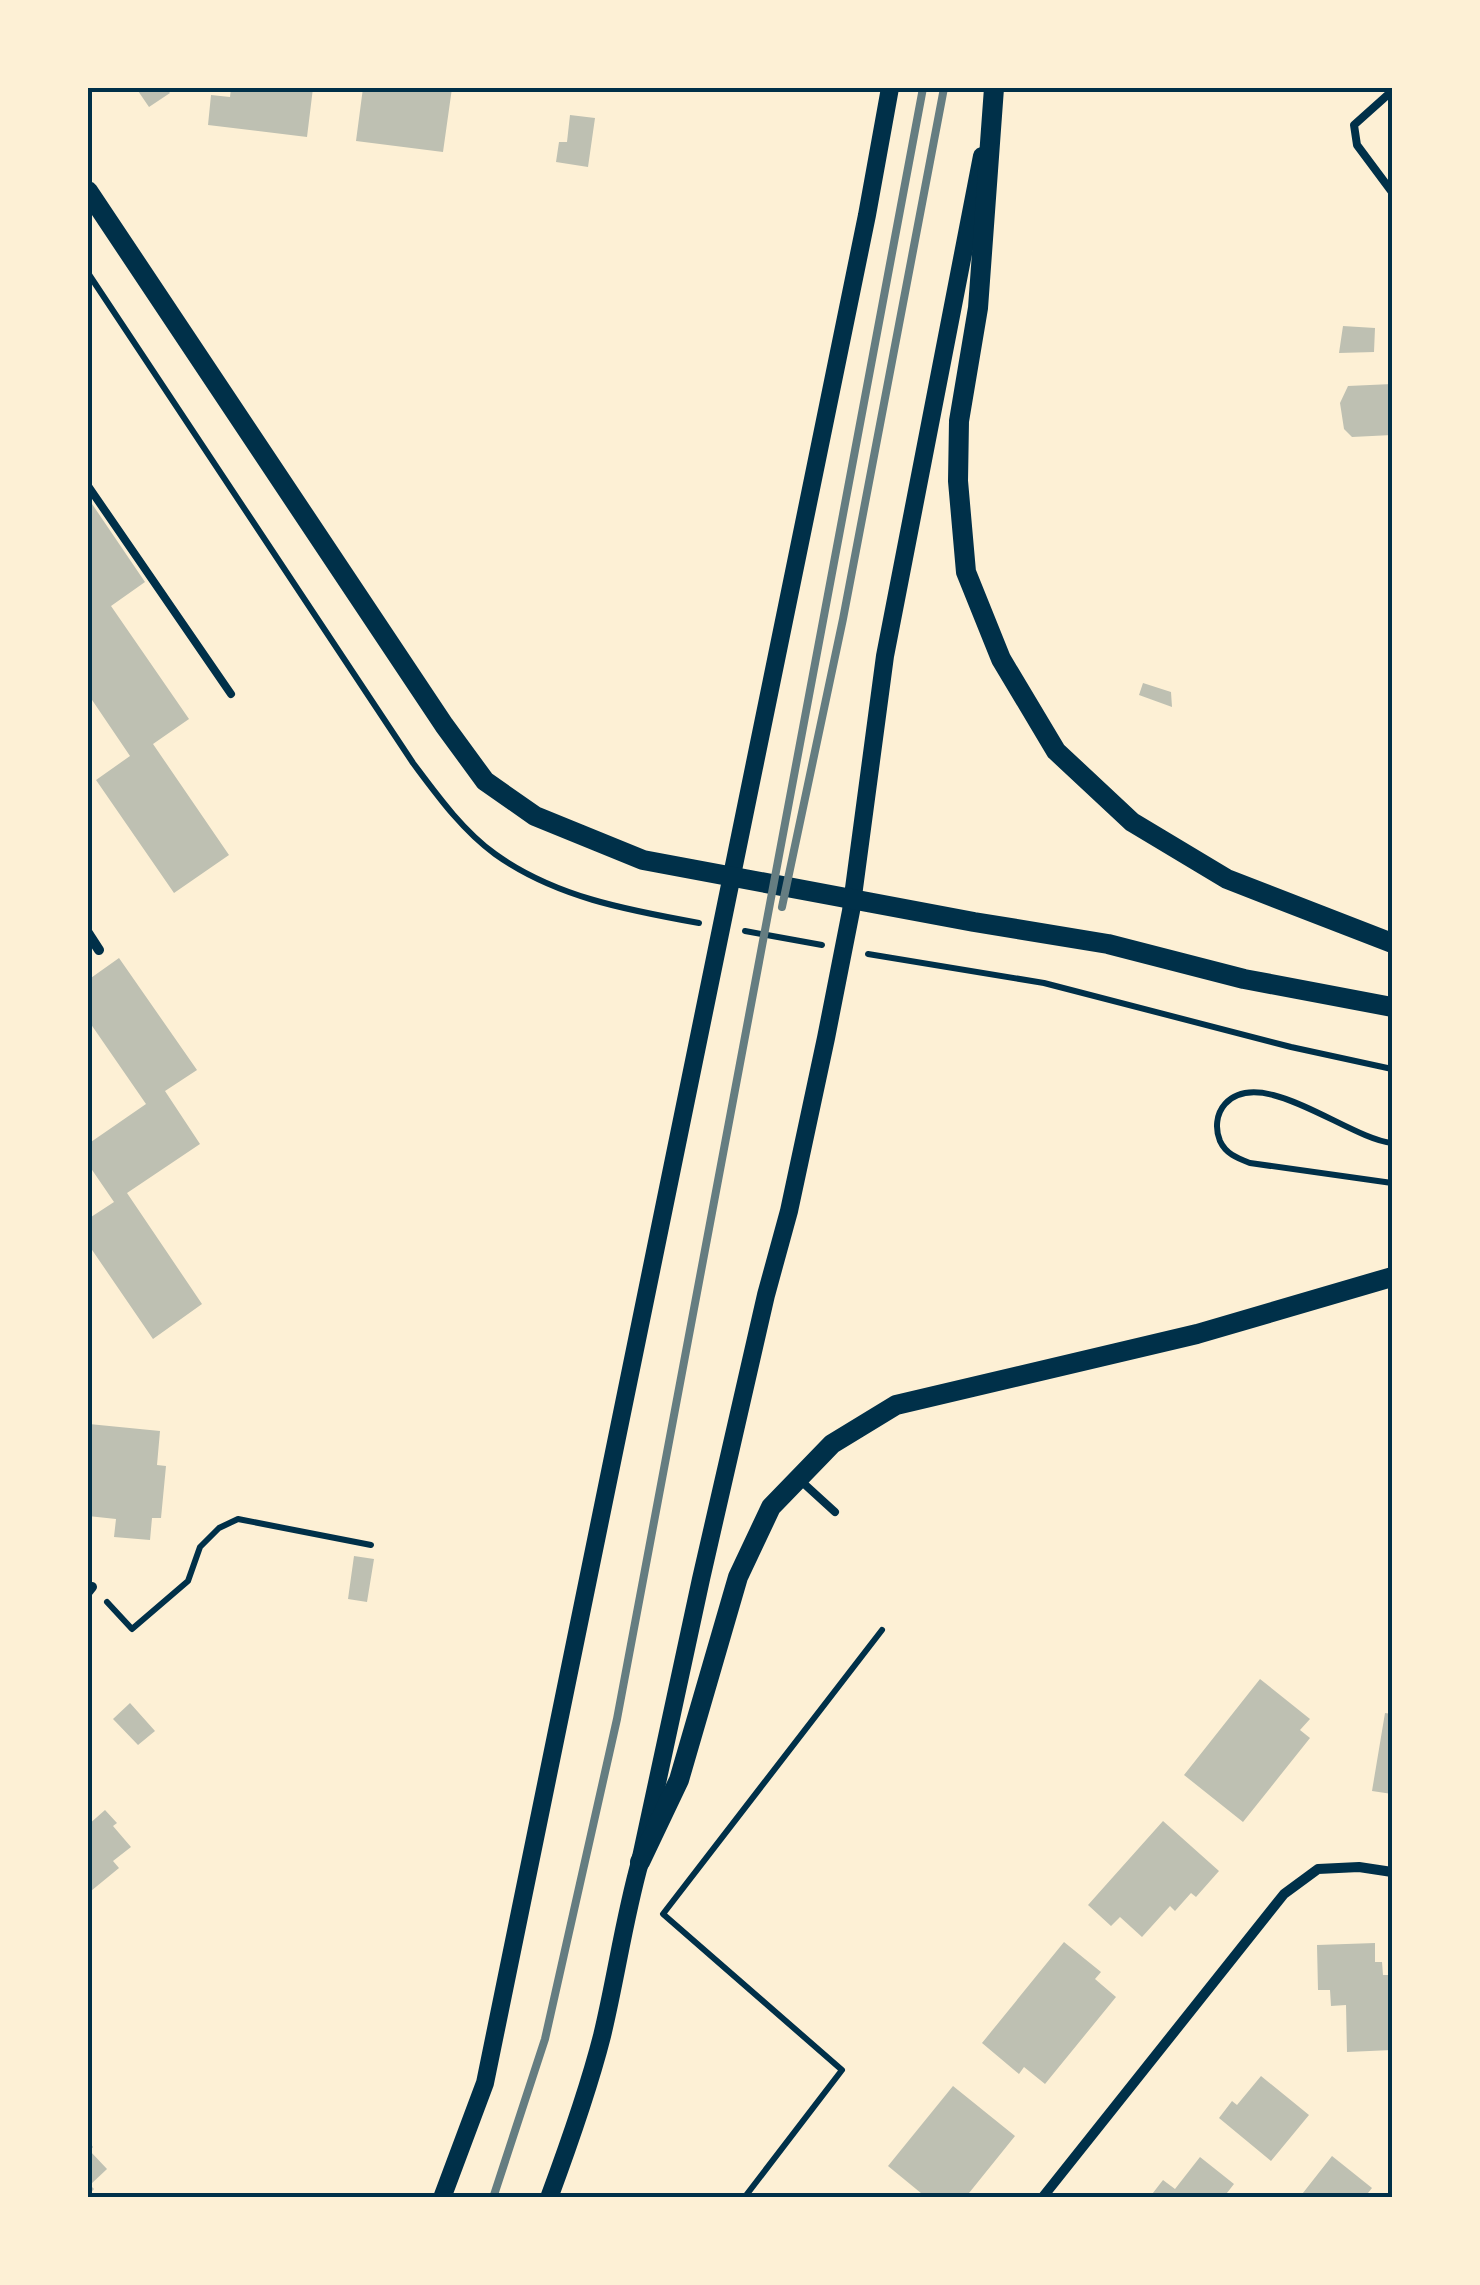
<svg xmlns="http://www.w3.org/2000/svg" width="1480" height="2285" font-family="Cabin,sans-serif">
<rect width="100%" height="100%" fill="#fdf0d5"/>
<path fill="#bec0b2" d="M 136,88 L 166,88 L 170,93 L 149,107 Z
M 231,88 L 313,88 L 307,137 L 208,125 L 211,95 L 230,97 Z
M 363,88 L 452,88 L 443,152 L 356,141 Z
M 570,115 L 595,118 L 588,167 L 556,162 L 559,142 L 567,142 Z
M 1343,326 L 1375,328 L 1374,352 L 1339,353 Z
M 1392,384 L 1392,435 L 1352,437 L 1344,429 L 1340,403 L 1348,386 Z
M 88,498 L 145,582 L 111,606 L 189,719 L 153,744 L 229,855 L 174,893 L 96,780 L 130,756 L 88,694 Z
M 1143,683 L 1171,692 L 1172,707 L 1139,695 Z
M 119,958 L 197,1070 L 165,1091 L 200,1144 L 127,1193 L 202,1304 L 153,1339 L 88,1244 L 88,1219 L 114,1202 L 88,1164 L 88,1144 L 146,1104 L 88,1020 L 88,980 Z
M 89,1424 L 160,1431 L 157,1465 L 166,1466 L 161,1518 L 152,1518 L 150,1540 L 114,1537 L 116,1519 L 88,1516 Z
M 354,1556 L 374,1559 L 367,1602 L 348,1599 Z
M 1260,1679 L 1310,1719 L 1300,1730 L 1310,1738 L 1243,1822 L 1184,1775 Z
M 130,1703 L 155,1731 L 138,1745 L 113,1719 Z
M 1385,1713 L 1392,1714 L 1392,1794 L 1372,1791 Z
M 105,1810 L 117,1823 L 113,1826 L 131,1847 L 113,1861 L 119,1868 L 91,1891 L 88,1887 L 88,1825 Z
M 1163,1821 L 1219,1871 L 1196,1897 L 1191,1893 L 1175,1911 L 1170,1906 L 1142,1937 L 1120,1917 L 1111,1926 L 1088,1905 Z
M 1064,1942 L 1101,1972 L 1095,1979 L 1116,1997 L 1045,2084 L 1024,2067 L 1019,2074 L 982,2043 Z
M 1375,1943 L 1375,1962 L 1382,1962 L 1383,1975 L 1391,1975 L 1392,2050 L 1347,2052 L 1346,2005 L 1331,2006 L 1330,1990 L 1318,1990 L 1317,1945 Z
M 1261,2076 L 1309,2115 L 1271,2161 L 1219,2118 L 1232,2101 L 1237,2105 Z
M 953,2086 L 1015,2136 L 965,2198 L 927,2198 L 888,2166 Z
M 88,2140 L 93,2147 L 90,2151 L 107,2169 L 90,2185 L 94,2189 L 88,2196 Z
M 1332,2156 L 1372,2188 L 1364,2198 L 1299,2198 Z
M 1200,2157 L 1234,2184 L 1223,2198 L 1149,2198 L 1163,2180 L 1175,2189 Z"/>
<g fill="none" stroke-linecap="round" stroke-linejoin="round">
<path stroke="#003049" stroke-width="6" d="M 88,273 L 413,763 C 437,795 462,830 495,854 C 555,897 627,910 699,923
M 745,931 L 822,945
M 868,954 L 1044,983 L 1291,1047 L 1392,1069
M 1392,1143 C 1349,1139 1261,1064 1225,1104 C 1216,1114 1215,1129 1220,1141 C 1226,1154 1237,1158 1250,1163 L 1392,1183
M 107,1602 L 132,1629 L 188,1581 L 200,1547 L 219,1528 L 238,1519 L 371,1545
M 744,2198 L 842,2070 L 663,1914 L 882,1630"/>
<path stroke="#003049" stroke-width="8" d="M 1392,91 L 1354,125 L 1357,145 L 1392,192
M 88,486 L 231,694
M 801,1481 L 835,1512"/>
<path stroke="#003049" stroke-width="10" d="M 88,933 L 99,950
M 88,1592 L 92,1587
M 1042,2198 L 1284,1894 L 1318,1869 L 1359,1867 L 1392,1872"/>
<path stroke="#003049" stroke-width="18" d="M 442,2198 L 485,2083 L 867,215 L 890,88
M 549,2198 C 569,2144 588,2091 602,2036 C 616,1978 624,1919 640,1862 L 701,1579 L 766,1295 L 789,1211 L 826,1038 L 851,911 L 885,656 L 982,156"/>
<path stroke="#003049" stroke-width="20" d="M 994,88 L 978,308 L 959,421 L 958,481 L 966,572 L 1001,659 L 1056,751 L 1132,822 L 1227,879 L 1392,943
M 88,191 L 444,725 L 485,781 L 535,816 L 643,860 L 974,922 L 1108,944 L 1244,979 L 1392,1007
M 640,1862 L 679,1780 L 738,1577 L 771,1507 L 832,1444 L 896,1405 L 1197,1334 L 1392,1277"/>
<path stroke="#657d81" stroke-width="8" d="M 782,907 L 843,619 L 944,88
M 493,2198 L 545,2039 L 617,1719 L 923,88"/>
</g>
<rect width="1480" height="2285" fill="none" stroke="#fdf0d5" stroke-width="180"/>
<rect x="90" y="90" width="1300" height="2105" fill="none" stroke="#003049" stroke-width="4"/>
</svg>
